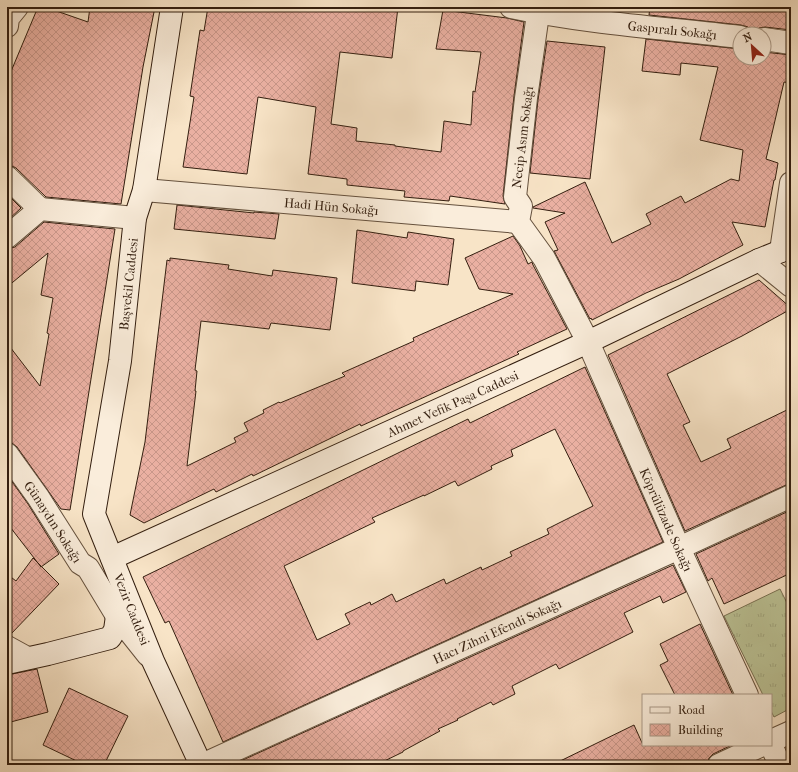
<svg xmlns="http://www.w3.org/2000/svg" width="798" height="772" font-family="'IM FELL French Canon',serif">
<defs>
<pattern id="grass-tufts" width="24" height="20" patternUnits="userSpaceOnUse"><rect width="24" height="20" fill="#bcc497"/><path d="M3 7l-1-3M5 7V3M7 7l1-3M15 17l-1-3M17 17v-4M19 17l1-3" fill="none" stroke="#a2a881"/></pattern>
<pattern id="building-cross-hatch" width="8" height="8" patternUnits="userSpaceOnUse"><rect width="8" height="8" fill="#eab0a2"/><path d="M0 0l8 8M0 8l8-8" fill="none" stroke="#c9978a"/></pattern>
</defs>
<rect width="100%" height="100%" fill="#f8e4c7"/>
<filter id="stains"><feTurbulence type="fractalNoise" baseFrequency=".005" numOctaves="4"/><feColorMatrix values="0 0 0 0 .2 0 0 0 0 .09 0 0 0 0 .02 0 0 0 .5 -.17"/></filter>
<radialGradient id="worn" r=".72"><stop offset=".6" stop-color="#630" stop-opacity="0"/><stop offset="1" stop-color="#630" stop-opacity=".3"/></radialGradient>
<path fill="url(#grass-tufts)" stroke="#787153" d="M 780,589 L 791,611 L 791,708 L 774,717 L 771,711 L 771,695 L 763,695 L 724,616 Z"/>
<path fill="url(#building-cross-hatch)" stroke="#331e0f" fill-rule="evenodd" d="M 38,7 L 45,7 L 88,22 L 90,7 L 155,7 L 143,67 L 121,204 L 46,197 L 16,168 L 10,165 L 7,165 L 7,81 Z
M 208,7 L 398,7 L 392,58 L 340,52 L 331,124 L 357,128 L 356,141 L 395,145 L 395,146 L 441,152 L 444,121 L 471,125 L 473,91 L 475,92 L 481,52 L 436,49 L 443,10 L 507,18 L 524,22 L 514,96 L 503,196 L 505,204 L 450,196 L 449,201 L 404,197 L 405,191 L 347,185 L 347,179 L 308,174 L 316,107 L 258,97 L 247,174 L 183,167 L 194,97 L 190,96 L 200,30 L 204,31 Z
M 650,7 L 791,7 L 791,30 L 765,27 L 759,28 L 752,34 L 748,27 L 741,25 L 649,15 Z
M 646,39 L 740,49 L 740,58 L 764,58 L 764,52 L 791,55 L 790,83 L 784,82 L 766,159 L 778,163 L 775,180 L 774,180 L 765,227 L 732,222 L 743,245 L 679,279 L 646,293 L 592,320 L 591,318 L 590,319 L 554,251 L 558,250 L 545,222 L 565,213 L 533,208 L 533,207 L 585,182 L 612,243 L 651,224 L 646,214 L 681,196 L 685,203 L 731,179 L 739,181 L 743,150 L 700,140 L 718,67 L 681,63 L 680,75 L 642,71 Z
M 547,41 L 605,47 L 590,179 L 530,173 L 538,100 Z
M 7,194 L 21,208 L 7,221 Z
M 177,205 L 254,213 L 254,212 L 279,214 L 275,239 L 174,229 Z
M 44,222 L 115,229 L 70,510 L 61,509 L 17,447 L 12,443 L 7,442 L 7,343 L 40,386 L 49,334 L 47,333 L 53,298 L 41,295 L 48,253 L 7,287 L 7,249 L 15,247 Z
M 357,230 L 407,238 L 408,232 L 454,239 L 448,285 L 416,281 L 415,291 L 352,283 Z
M 513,236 L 520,246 L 528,264 L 532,262 L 533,265 L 567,329 L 517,352 L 519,354 L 361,426 L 360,424 L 253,476 L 252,474 L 216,492 L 214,489 L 144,523 L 130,515 L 145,442 L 167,260 L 170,261 L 170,258 L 229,265 L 228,269 L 272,276 L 273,270 L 337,278 L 330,330 L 271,323 L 269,329 L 201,321 L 195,370 L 197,371 L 195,391 L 196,391 L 187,466 L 236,442 L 234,438 L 248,431 L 244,423 L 264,413 L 263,410 L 279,402 L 280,403 L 345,376 L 342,373 L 414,341 L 413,338 L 513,294 L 479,289 L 465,258 Z
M 759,280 L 791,308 L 791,309 L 742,336 L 667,374 L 690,422 L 683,425 L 701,462 L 731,448 L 727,439 L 791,408 L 791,484 L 786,485 L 685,531 L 608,355 Z
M 585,367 L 663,542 L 223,742 L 169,621 L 165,623 L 143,577 L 468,419 L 470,423 ZM 555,429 L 593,506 L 547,529 L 549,534 L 510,552 L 512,556 L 482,570 L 481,567 L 446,584 L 444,579 L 396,602 L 392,594 L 371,605 L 370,602 L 345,614 L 350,624 L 317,640 L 284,566 L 375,522 L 372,518 L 424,495 L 424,496 L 455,481 L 458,486 L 492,469 L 491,466 L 513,456 L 511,450 Z
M 8,476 L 28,504 L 59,554 L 41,567 L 7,523 Z
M 791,510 L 791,573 L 724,604 L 712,578 L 708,581 L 696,554 Z
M 33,558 L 59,584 L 10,635 L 7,635 L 7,574 L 16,581 Z
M 673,565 L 686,592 L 663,603 L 660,596 L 624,613 L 633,632 L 559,669 L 556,664 L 512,686 L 515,694 L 493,705 L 491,702 L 457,719 L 458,720 L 438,729 L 440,731 L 403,751 L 403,752 L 376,765 L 234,764 Z
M 700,624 L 733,695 L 675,695 L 660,665 L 668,661 L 660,644 Z
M 37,669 L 48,712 L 7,723 L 7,675 Z
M 69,688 L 128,716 L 104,765 L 85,765 L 43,745 Z
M 634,725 L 643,745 L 732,745 L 713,754 L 709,758 L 707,765 L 552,765 Z"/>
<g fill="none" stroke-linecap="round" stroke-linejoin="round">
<defs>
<g id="street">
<path id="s1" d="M 511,7 C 586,23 664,28 740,37"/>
<path id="s2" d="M 539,7 L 526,98 L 515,197 L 521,206 L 518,222 L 544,258 L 588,342 L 679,548 L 747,695"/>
<path d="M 7,26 L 8,18 L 17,7"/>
<path d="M 764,39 L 791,43"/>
<path d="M 7,177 L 40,209"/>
<path id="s3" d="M 144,190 L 518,222"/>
<path d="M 7,237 L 40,209 L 135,218"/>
<path d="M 781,251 L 791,183"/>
<path d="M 759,260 L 791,286"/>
<path id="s4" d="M 7,454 L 38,497 L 80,563 L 88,568 L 117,616 L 148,655"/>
<path d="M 7,647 L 27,658"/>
<path d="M 771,741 L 791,732"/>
<path d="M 771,745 L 780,765"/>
<path id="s5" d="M 202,765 L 679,548 L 791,496"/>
<path d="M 719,765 L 762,745"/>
</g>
<g id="secondary">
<path id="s6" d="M 172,7 L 144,190 L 135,218 L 120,361 L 94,514 L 153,661 L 201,765"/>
<path id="s7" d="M 112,558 L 588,342 L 759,260 L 791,247"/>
<path d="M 7,663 L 48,654 L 110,638 L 115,630 L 117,616"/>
</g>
</defs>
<use href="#street" stroke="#64503d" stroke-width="24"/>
<use href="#secondary" stroke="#331e0f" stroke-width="24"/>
<use href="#street" stroke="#faeddb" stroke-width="22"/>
<use href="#secondary" stroke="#faeddb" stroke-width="22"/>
</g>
<g text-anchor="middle" stroke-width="3" stroke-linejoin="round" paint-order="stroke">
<g font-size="13" fill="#331e0f" stroke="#faeddb">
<text dy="5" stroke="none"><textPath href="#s1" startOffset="163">Gaspıralı Sokağı</textPath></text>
<text transform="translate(522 137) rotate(-83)" y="5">Necip Asım Sokağı</text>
<text dy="5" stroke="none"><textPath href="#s3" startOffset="188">Hadi Hün Sokağı</textPath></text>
<text transform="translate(128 284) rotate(-84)" y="5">Başvekil Caddesi</text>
<text dy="5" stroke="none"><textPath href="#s7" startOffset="374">Ahmet Vefik Paşa Caddesi</textPath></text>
<text dy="5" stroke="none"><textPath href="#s2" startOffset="552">Köprülüzade Sokağı</textPath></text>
<text dy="5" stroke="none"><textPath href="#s4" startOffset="82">Günaydın Sokağı</textPath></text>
<text dy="5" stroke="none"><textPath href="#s6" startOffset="616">Vezir Caddesi</textPath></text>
<text dy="5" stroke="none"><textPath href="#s5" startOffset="324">Hacı Zihni Efendi Sokağı</textPath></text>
</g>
</g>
<rect width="798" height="772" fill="none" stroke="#f8e4c7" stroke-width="24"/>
<rect x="8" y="8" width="782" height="756" fill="none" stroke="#331e0f" stroke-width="2"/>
<rect x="12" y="12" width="774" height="748" fill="none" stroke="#331e0f"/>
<rect x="642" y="694" width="130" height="52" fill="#faeddb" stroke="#aa9a89"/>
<rect x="650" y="707" width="20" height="6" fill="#faeddb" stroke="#aa9a89"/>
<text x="678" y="714" font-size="12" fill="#331e0f">Road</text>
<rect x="650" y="724" width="20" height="12" fill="url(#building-cross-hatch)" stroke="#aa9a89"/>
<text x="678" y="734" font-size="12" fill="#331e0f">Building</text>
<g transform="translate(752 46) rotate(334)"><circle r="19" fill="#faeddb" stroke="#aa9a89"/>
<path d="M0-3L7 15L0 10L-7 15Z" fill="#8f2418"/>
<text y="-6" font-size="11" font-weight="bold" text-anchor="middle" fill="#331e0f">N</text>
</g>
<rect width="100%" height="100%" filter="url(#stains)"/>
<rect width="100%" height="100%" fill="url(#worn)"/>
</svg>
